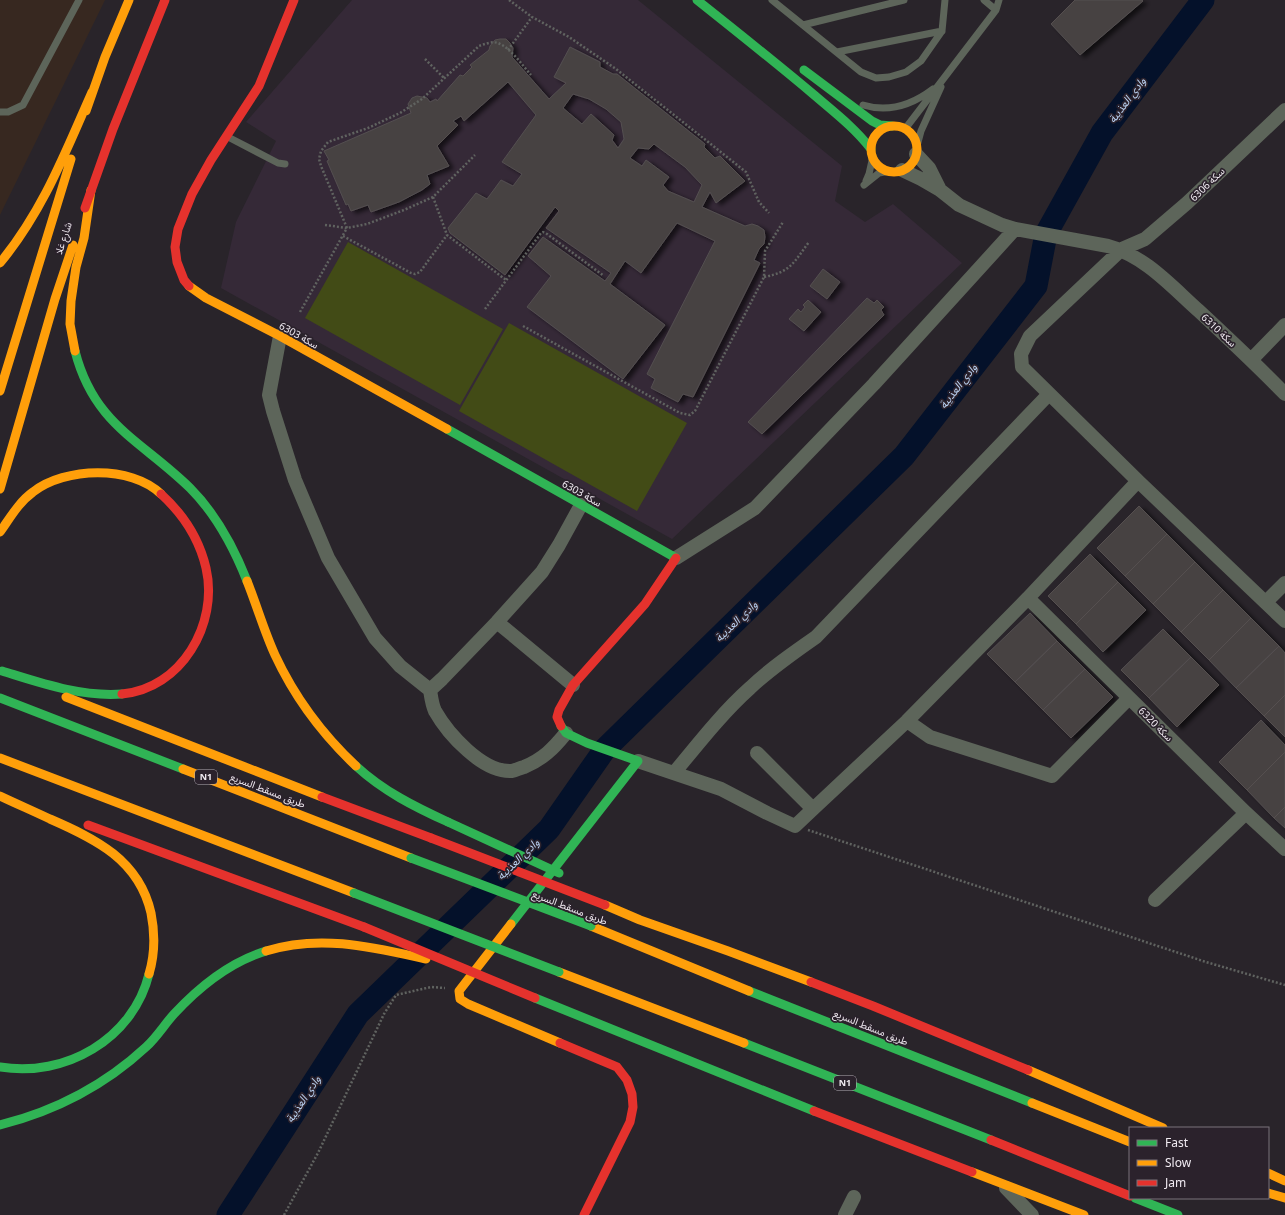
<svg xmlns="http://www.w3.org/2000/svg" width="1285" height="1215" font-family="'Noto Sans','Noto Sans Arabic',sans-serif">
<defs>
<filter id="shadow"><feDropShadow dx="4.5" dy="2.5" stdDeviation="2" flood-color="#0009"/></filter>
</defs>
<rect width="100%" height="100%" fill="#29242a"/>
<path fill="#372820" d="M 0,0 L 105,0 L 0,215 Z"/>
<path fill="#352937" d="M 352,0 L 638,0 L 842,166 L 835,201 L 865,222 L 893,204 L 962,263 L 672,539 L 221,288 L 236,222 L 276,141 L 246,122 Z"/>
<path fill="#424b16" d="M 348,242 L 503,329 L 460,405 L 305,318 Z
M 509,323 L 687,423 L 637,511 L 459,411 Z"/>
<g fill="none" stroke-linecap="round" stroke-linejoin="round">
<path stroke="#04112a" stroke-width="23" d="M 228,1215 L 358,1014 L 549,829 L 605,749 L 904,456 L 1036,286 L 1046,234 L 1102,133 L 1203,0"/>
</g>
<path fill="#464243" stroke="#544f50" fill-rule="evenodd" filter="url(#shadow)" d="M 1075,0 L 1142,0 L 1143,1 L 1080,55 L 1051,24 Z
M 500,39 L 506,39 L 510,43 L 513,48 L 512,57 L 549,99 L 566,83 L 554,77 L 570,47 L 600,62 L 600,67 L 613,74 L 617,74 L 705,144 L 704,147 L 715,158 L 720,156 L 745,181 L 716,203 L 710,192 L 702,207 L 745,226 L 752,224 L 758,226 L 764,230 L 765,237 L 764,244 L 759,249 L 754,260 L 760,263 L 693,397 L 683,394 L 678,402 L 651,388 L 655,379 L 647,374 L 715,241 L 677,223 L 641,273 L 625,261 L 610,284 L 665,325 L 623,379 L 527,307 L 551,276 L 528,256 L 543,237 L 605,281 L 611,273 L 546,228 L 559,211 L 555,207 L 505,275 L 450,233 L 448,228 L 476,193 L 487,199 L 501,180 L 513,186 L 522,174 L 502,162 L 536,115 L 508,82 L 464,121 L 461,116 L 453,121 L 458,125 L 437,146 L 449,166 L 427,175 L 430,184 L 422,190 L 399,202 L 371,212 L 368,205 L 351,211 L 348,204 L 346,205 L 327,161 L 329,160 L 324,151 L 411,113 L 408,104 L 412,98 L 417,96 L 427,98 L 430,102 L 436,99 L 437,101 L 460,75 L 463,76 L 472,67 L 470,65 L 489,50 L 490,46 L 495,40 ZM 573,94 L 589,99 L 606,109 L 621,122 L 624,139 L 618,148 L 612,140 L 614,135 L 591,114 L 582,124 L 563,108 ZM 654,144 L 685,167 L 702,185 L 694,202 L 668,191 L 663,185 L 669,177 L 646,160 L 642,166 L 630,158 L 638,148 L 649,149 Z
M 823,269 L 840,282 L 827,299 L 810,286 Z
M 867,298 L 874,303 L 877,300 L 884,307 L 881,310 L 884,315 L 762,434 L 748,422 Z
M 808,300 L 821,312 L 804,331 L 789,319 L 798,309 L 801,312 L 805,307 L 803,305 Z
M 1139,506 L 1167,534 L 1125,576 L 1097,548 Z
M 1167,534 L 1195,562 L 1153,604 L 1125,576 Z
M 1090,554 L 1118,582 L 1076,624 L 1048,596 Z
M 1195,562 L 1223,590 L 1181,632 L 1153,604 Z
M 1118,582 L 1146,610 L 1103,652 L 1076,624 Z
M 1223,590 L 1251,618 L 1209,660 L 1181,632 Z
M 1030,613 L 1057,641 L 1015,682 L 987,654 Z
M 1251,618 L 1279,646 L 1236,688 L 1209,660 Z
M 1163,629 L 1191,657 L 1149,698 L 1121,670 Z
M 1057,641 L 1085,669 L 1043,710 L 1015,682 Z
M 1279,646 L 1285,653 L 1285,695 L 1264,716 L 1236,688 Z
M 1191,657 L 1219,685 L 1177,727 L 1149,698 Z
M 1085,669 L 1113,697 L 1071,738 L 1043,710 Z
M 1285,695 L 1285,737 L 1264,716 Z
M 1261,720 L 1285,745 L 1285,752 L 1247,790 L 1219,762 Z
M 1285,752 L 1285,807 L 1274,818 L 1247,790 Z
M 1285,807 L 1285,828 L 1274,818 Z"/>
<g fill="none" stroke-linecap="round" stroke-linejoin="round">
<path stroke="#606360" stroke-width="2.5" stroke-dasharray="2 2" stroke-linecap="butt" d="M 509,0 L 532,17 L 569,37 L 616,69 L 746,172 L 759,202 L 769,213
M 508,50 L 532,17
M 425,59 L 444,78
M 433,197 L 447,235 L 506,280
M 325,225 L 347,228 L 367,224 L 404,210 L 433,197 L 475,155
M 347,228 L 321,166 L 319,159 L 321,151 L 328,142 L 368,128 L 400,113 L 422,99 L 479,46 C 485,44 492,41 498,43 C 511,48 522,65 531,75
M 343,236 L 411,273 L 415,274 L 420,272 L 447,235
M 764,277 C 791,272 794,262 809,242
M 485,309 L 541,233 L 543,232 L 547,234 L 604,276
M 300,312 L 347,228
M 523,326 L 680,413 L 690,415 L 695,411 L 764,277 L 765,251 L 783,222
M 808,830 L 1206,962 L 1285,985
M 284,1215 L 318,1153 L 384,1014 L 396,995 L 431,987 L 445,988"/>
<path stroke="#5d655a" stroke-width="7" d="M 772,0 L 861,72 L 876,78 L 889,77 L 906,72 L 921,61 L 942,31 L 945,0
M 996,10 L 999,0
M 803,25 L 904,0
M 837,52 L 942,31
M 863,105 C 889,113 912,105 933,89
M 0,112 L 8,112 L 23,105 L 79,0
M 905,129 L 996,10 L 984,0
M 228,137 L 278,163 L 285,164
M 917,146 L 921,131 L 941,87
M 866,181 L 869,174 L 873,156
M 864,185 L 879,173 L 890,171"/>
<path stroke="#5d655a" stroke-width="14" d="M 916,154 L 929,168 L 940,190
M 902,170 L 921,179 L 940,190 L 959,205 L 1002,225 L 1015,229 L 1108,246 C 1145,256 1171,286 1199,311 C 1228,338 1257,365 1285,394
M 280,336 L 269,395 L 273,411 L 295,480 L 328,558 L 375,638 L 400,666 L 430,690 L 442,679 L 497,622 L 542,572 L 559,545 L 581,505
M 1251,360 L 1285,325
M 1138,481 L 1022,367 L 1021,354 L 1030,336 L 1122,249 L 1145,239 L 1187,203 L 1285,110
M 676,558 L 755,508 L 874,384 L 1015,229
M 1028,598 L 1246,813 L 1285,849
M 1266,602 L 1285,583
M 497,622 L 573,685
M 430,690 C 431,696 432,705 435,711 C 448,734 483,773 512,771 C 516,770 520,768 524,767 C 543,759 553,749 566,733
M 907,721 L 930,737 L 1052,776 L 1129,698
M 757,753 L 813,809 L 907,721 L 1028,598 L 1138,481 L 1285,621
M 638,761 L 721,789 L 767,813 L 795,826 L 813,809
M 674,773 C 698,744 722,713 750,688 C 770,669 793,653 816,637 L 1049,394
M 1155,900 L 1246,813
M 1006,1188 L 1032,1215
M 845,1215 L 854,1197"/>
<path stroke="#30b455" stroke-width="9" d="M 697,0 C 736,31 775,62 813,94 C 834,112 855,128 871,149
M 804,70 L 872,121 L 880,125 L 892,126
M 75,351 C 94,425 141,440 190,488 C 216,514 234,548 247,581
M 447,429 L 676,558
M 2,671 C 41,683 80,697 122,694
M 0,698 L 183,769
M 356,766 C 383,791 415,807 448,822
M 511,924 L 638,761 L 587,743 L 566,733 L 561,726
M 749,991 L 1032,1103
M 535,998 L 814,1111
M 744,1043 L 991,1140
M 0,1067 C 65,1078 133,1039 149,974
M 0,1125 C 55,1111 104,1086 146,1047 C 157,1037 164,1025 174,1014 C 199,987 230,962 266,951
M 1135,1198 L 1178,1215"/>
<path stroke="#ff9f0a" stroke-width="9" d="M 86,111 L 105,57 L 129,0
M871 149a23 23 0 1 1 46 0a23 23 0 1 1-46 0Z
M 0,263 C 43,211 65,153 92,92
M 189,286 L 206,298 L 280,336 L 447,429
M 75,351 L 70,324 L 71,301 L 76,267 L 84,238 L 91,190
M 0,391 L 71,159
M 0,489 L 55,299 L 73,245
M 0,532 C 10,518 19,502 33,492 C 65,467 131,465 161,494
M 247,581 C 257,606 264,631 275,655 C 295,698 322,734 356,766
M 66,697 L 322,797
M 0,758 L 354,893
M 183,769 L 411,858
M 0,796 C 17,804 33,811 50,819 C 96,839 139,860 151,913 C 155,933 155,954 149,974
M 605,905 L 640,920 L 728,951 L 811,982
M 511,924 L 459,991 L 460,999 L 468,1004 L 560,1043
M 591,926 L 749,991
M 266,951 C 320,934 372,947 426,959
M 559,972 L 744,1043
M 1028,1070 L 1163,1128
M 1032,1103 L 1130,1142
M 972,1172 L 1084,1215
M 1268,1173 L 1285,1181
M 1268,1193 L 1285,1198"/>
<path stroke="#e5322d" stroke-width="9" d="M 85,208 L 113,129 L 165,0
M 189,286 L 184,280 L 177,262 L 175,247 L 178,229 L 192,194 L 211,160 L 259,86 L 294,0
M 122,694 C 181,689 219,624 206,568 C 199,538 183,514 161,494
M 561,726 L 557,717 L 559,710 L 573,685 L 645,604 L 676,558
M 322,797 L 431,838
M 88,825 L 364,927
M 811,982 L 873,1006 L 1028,1070
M 560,1043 L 617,1067 L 627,1080 L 632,1094 L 633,1107 L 630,1122 L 584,1215
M 814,1111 L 972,1172
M 991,1140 L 1130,1196"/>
<path stroke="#30b455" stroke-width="9" d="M 448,822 L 559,873
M 411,858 L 591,926
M 354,893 L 559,972"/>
<path stroke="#e5322d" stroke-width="9" d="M 431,838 L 605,905
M 364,927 L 535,998"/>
</g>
<g text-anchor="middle" stroke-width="3.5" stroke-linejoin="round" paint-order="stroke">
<g fill="#2b222c" stroke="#b6afb7" stroke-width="1">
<rect x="195" y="770" width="22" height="14" rx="3"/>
<rect x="834" y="1076" width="22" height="14" rx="3"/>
</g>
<g font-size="9" font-weight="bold" fill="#f1ebf2">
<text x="206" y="780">N1</text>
<text x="845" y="1086">N1</text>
</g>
<g font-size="10" fill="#f1ebf2" stroke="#2b222c">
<text transform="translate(1207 184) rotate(-44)" y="4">سكة 6306</text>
<text transform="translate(63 238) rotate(-72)" y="4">شارع غلا</text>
<text transform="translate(1219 330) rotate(43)" y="4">سكة 6310</text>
<text transform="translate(299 335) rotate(29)" y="4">سكة 6303</text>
<text transform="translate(582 493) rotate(29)" y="4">سكة 6303</text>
<text transform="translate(1156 724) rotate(45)" y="4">سكة 6320</text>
<text transform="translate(268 790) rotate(21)" y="4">طريق مسقط السريع</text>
<text transform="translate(570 907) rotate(21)" y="4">طريق مسقط السريع</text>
<text transform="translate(871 1027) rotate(22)" y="4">طريق مسقط السريع</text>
</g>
<g font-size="11" font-style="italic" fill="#bcd4f5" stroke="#2b222c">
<text transform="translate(1127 100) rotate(-53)" y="4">وادي العذيبة</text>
<text transform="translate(958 386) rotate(-52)" y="4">وادي العذيبة</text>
<text transform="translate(736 621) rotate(-44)" y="4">وادي العذيبة</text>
<text transform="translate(518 859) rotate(-44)" y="4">وادي العذيبة</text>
<text transform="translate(303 1099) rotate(-57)" y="4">وادي العذيبة</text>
</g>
</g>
<rect x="1129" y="1127" width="140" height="72" fill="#2b222c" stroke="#7a727b"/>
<rect x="1137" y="1140" width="20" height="6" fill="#30b455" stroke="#7a727b"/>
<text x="1165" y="1147" font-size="12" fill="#f1ebf2">Fast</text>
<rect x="1137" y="1160" width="20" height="6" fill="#ff9f0a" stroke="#7a727b"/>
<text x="1165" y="1167" font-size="12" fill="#f1ebf2">Slow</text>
<rect x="1137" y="1180" width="20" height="6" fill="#e5322d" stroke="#7a727b"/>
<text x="1165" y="1187" font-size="12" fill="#f1ebf2">Jam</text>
</svg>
